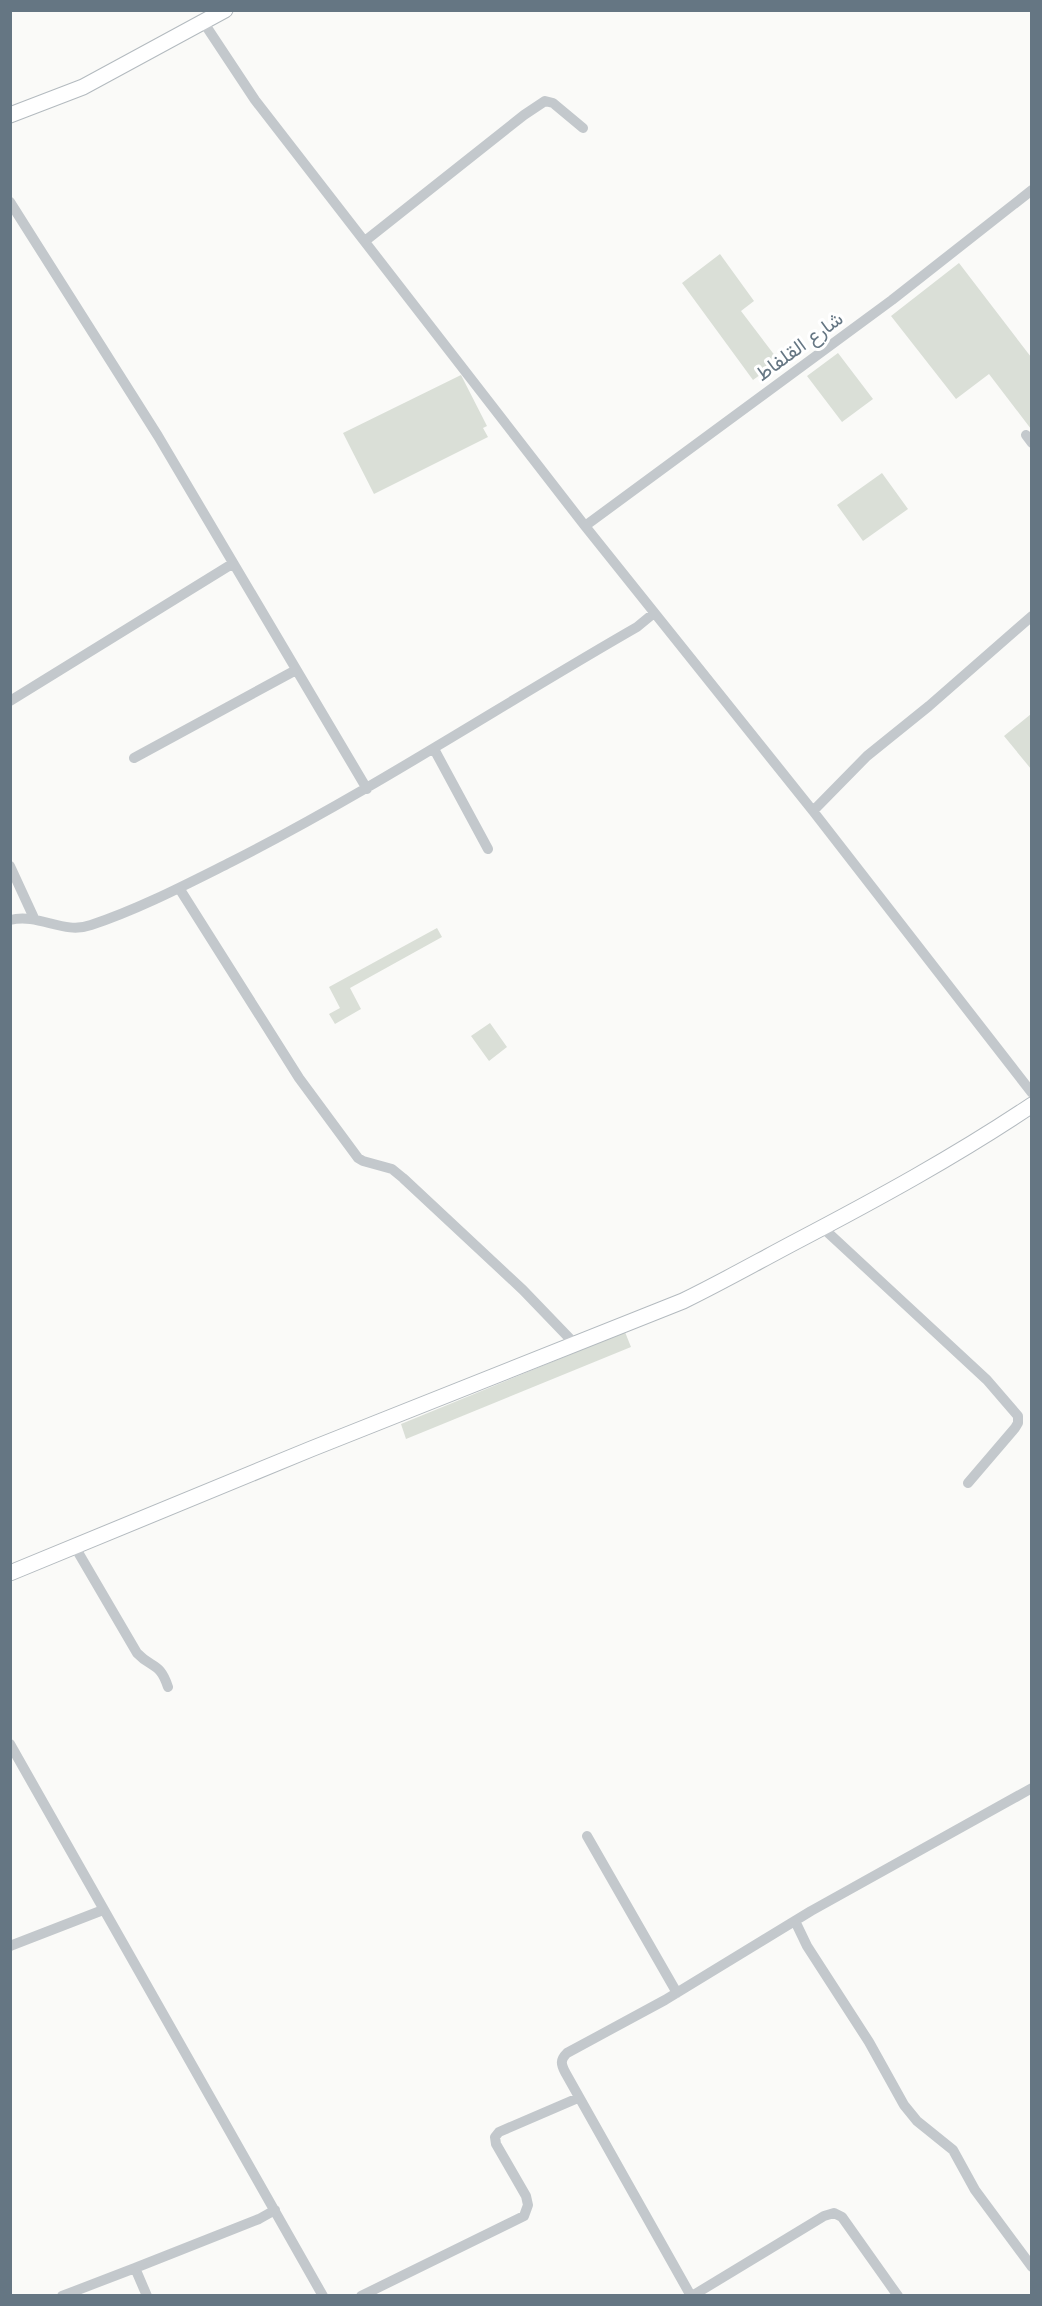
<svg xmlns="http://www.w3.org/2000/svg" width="1042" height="2306" font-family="Poppins,Vazirmatn,sans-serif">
<rect width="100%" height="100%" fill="#fafaf8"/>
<path fill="#dadfd7" d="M 720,254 L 754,301 L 741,311 L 779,361 L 753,380 L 682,283 Z
M 959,263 L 1031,357 L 1031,429 L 989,374 L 956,399 L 891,316 Z
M 838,353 L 873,399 L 842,422 L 807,376 Z
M 461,375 L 487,426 L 483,428 L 488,437 L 374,494 L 343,433 Z
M 882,473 L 908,509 L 863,541 L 837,505 Z
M 1031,714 L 1031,769 L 1004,736 Z
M 437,928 L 442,937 L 350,988 L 361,1009 L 335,1024 L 329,1014 L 340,1008 L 329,987 Z
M 490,1023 L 507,1047 L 489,1061 L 471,1036 Z
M 625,1332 L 631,1347 L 406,1439 L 401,1424 Z"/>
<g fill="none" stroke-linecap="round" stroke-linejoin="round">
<defs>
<path id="secondary" d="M 10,115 L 83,87 L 225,10
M 10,1573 L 311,1449 L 683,1301 C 722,1282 759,1261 797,1241 C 877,1199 956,1156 1032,1105"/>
</defs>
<use href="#secondary" stroke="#b3babf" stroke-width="17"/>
<path stroke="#c3c8cc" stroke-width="10" d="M 204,23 L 255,100 L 585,526 L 813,811 L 1032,1093
M 10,202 L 158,436 L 367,789
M 365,241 L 524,115 L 545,101 L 553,103 L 583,128
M 1026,435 L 1032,443
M 585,526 L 892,300 L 1032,190
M 10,701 L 232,564
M 434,749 L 488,849
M 134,758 L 296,670
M 813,811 L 867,756 L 929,706 L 1032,616
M 10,866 L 34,918
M 179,888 L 299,1078 L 358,1158 L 363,1161 L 392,1169 L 403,1178 L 523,1290 L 574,1343
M 10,920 C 40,913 63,935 91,925 C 139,909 185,885 231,862 C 371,791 501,705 637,627 L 654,613
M 823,1228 L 987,1380 L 1018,1416 L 1018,1423 L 1015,1428 L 968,1483
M 75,1547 L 137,1653 C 152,1669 160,1662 168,1687
M 10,1744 L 323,2296
M 587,1836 L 677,1993
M 795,1921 L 807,1946 L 869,2042 L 904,2105 L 917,2121 L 953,2150 L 975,2190 L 1032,2267
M 10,1946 L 103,1910
M 62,2296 L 135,2268
M 147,2296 L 135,2268 L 259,2219 L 275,2210
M 361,2296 L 524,2216 L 528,2205 L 526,2196 L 496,2144 L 495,2137 L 499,2132 L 578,2098
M 691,2296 L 565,2072 C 561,2064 560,2060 567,2053 L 665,2000 L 811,1911 L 1032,1788
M 692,2296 L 824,2216 L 834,2213 L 842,2217 L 898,2296"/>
<use href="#secondary" stroke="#fff" stroke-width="15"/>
</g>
<g text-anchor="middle" stroke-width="6" stroke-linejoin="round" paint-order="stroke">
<g font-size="20" fill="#657683" stroke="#fff">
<text transform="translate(799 346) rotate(-36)" y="7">شارع القلفاط</text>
</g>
</g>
<rect width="1042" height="2306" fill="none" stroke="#657683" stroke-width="24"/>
</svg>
